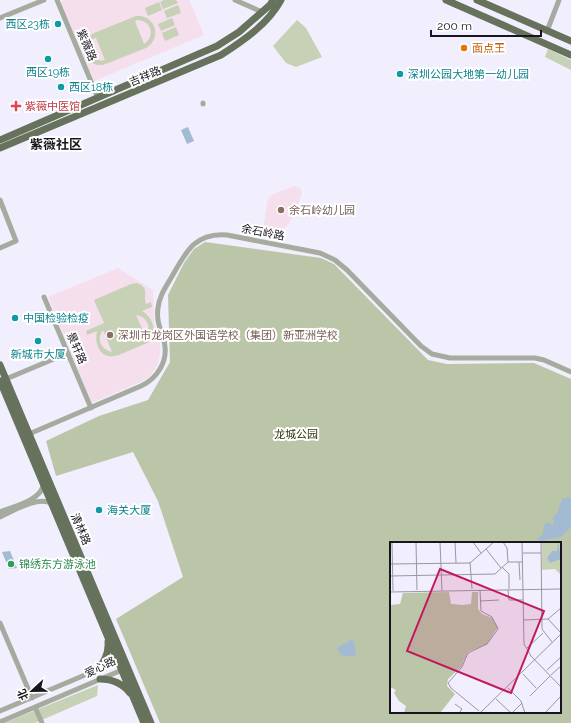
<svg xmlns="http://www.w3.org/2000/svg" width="571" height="723" font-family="Raleway,'Noto Sans SC',sans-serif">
<rect width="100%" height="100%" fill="#f1eefd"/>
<path fill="#f5dfec" d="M 64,0 L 189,0 L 204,35 L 94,81 L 61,2 Z
M 294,186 L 300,188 L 302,193 L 294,215 L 288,225 L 283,229 L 280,241 L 269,239 L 263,230 L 268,198 L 274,194 Z
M 118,268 L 153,290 L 154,322 L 160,342 L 160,354 L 157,366 L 150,376 L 145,380 L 92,403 L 48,297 Z"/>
<path fill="#c6d1b5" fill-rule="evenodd" d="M 164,0 L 176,0 L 178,3 L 163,9 L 160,2 Z
M 159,2 L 162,10 L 148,16 L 145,8 Z
M 178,5 L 181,13 L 167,18 L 164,11 Z
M 136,16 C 155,14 163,38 146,48 L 103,65 C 84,67 77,43 94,33 ZM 137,20 C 151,20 156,36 144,44 L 135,21 ZM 95,38 L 96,38 L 105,60 C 90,64 82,46 95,38 Z
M 172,18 L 175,25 L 161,31 L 158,24 Z
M 297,20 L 306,28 L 322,57 L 296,67 L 286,63 L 273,46 Z
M 176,27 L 179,35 L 165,41 L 162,33 Z
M 548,49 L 571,60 L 571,70 L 545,57 Z
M 137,283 C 150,288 143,295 146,304 L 151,302 L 152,307 L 142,311 C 153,317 159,334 147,343 C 143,345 137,347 133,349 C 127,351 121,355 115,356 C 100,359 94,344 97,331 L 87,335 L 86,331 L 104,323 L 94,300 L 131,284 ZM 136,315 C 148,317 152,328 146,338 ZM 103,330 L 112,352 C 101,350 96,339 103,330 Z
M 98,685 L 97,696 L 35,723 L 4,723 Z"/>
<path fill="#bbc6a9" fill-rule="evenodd" d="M 205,242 L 321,258 L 334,264 L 428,360 L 447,364 L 534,363 L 571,379 L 571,723 L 160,723 L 116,619 L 183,577 L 158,501 L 133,452 L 56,476 L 46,441 L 99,416 L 148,400 L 170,362 L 168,295 L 184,263 L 194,249 ZM 391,543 L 560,543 L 560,712 L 391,712 Z"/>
<path fill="#a3bbd2" d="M 188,127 L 194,141 L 187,144 L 181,130 Z
M 567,497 L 571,498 L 571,527 L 561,537 L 540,541 L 537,539 L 543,534 L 544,524 L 547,522 L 553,525 L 554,522 L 552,518 L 557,513 L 562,499 Z
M 10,551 L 17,568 L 9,569 L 2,552 Z
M 351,640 L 354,641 L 356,654 L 354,656 L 343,656 L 338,651 L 337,648 Z"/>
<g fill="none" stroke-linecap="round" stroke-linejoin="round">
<path stroke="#a5ab9f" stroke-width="5" d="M 57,0 L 98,98
M 235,0 L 262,12
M 0,18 L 44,0
M 547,31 L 559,0
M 203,103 L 203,104
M 0,200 L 16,241 L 0,248
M 44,297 L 91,408
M 6,379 L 68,353
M 29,434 L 141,386 C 158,378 169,360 164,341 C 161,330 156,321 158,308 C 159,297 165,288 171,278 C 185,254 194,232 227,235 L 320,253 L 335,260 L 347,270 L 421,346 L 432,354 L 450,358 L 535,358 L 544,360 L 571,372
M 0,512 C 12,507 42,500 43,485
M 0,517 C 13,511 39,495 52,504
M 0,623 L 32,698
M 35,707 L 42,723
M 0,711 L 118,661 L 121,662
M 0,722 L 122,670 L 123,668"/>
<path stroke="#67725c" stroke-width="7" d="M 446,0 L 571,55
M 477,0 L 571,41
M 0,140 L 217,46 L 239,32 L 270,5 L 273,0
M 0,148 L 221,55 C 244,40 268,24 281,0
M 0,365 L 151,723
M 0,381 L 144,723
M 95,671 C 104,664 109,653 108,642
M 100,679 C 112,679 122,683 130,693"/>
</g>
<g fill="#0f9aa8" stroke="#fff" stroke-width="1.5">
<circle cx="58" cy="24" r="4"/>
<circle cx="48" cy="59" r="4"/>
<circle cx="400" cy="74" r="4"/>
<circle cx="61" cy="87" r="4"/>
<circle cx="15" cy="318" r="4"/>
<circle cx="38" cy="341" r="4"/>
<circle cx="99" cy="510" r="4"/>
</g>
<circle fill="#e8710a" stroke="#fff" stroke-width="1.5" cx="464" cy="48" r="4"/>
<path fill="#e0444e" stroke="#fff" stroke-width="1.5" d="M14 100h4v4h4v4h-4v4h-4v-4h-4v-4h4z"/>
<g fill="#8d6e63" stroke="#fff" stroke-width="1.5">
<circle cx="281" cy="210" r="4"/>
<circle cx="110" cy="335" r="4"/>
</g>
<circle fill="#2e9e5b" stroke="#fff" stroke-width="1.5" cx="11" cy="564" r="4"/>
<g text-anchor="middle" stroke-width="4" stroke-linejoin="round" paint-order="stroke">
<g font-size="11" fill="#0d838f" stroke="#fff" text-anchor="start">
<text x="50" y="28" text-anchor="end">西区23栋</text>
<text x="48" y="76" text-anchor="middle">西区19栋</text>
<text x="408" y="78">深圳公园大地第一幼儿园</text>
<text x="69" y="91">西区18栋</text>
<text x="23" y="322">中国检验检疫</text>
<text x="38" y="358" text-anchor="middle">新城市大厦</text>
<text x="107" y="514">海关大厦</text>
</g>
<g font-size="11" fill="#18151e" stroke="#fff">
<text transform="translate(87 45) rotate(67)" y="4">紫薇路</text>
<text transform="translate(145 76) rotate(-23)" y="4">吉祥路</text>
<text transform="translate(263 232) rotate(11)" y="4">余石岭路</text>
<text transform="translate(77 348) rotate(67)" y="4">景轩路</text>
<text transform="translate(81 529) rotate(67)" y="4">清林路</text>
<text transform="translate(100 667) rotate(-26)" y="4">爱心路</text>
</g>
<g font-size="11" fill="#c56008" stroke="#fff" text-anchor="start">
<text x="472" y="52">面点王</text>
</g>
<g font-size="11" fill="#be3a42" stroke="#fff" text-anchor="start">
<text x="25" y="110">紫薇中医馆</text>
</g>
<g font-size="11" fill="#785e54" stroke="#fff" text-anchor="start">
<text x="289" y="214">余石岭幼儿园</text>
<text x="118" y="339">深圳市龙岗区外国语学校（集团）新亚洲学校</text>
</g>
<g font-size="11" fill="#2a3807" stroke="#fff">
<text x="296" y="438">龙城公园</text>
</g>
<g font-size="11" fill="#27864d" stroke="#fff" text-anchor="start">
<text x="19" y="568">锦绣东方游泳池</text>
</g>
<g font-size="13" font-weight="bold" fill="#18151e" stroke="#fff">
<text x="56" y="149">紫薇社区</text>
</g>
</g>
<g transform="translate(390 542)">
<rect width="171" height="171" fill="#f1eefd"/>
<path d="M 152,0 L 171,0 L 171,33 L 165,27 L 152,28 Z" fill="#c6d1b5"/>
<path d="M 59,50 L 61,62 L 73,63 L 81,62 L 82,50 L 88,50 L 88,67 L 92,72 L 102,76 L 108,85 L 97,102 L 78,110 L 71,125 L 58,137 L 57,144 L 65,152 L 50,171 L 14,171 L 16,164 L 9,159 L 4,151 L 6,148 L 0,145 L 0,63 L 10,62 L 13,51 Z" fill="#bbc6a9"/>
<path d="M 168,0 L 171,17 L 160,21 L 157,16 L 162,9 L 167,9 Z" fill="#a3bbd2"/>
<path fill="none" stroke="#9a97a4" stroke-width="1" d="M 2,0 L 3,49M 26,0 L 27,48M 50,0 L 52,49M 65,0 L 66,21M 83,0 L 91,11M 113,0 L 117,6 L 118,20M 132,0 L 134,102 L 141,114 L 171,145M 151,0 L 152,87 L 162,100M 96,7 L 111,26M 133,11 L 151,11M 80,20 L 82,47M 129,20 L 130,38M 0,22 L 80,21 L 104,0M 112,25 L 119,32 L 119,47M 52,33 L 105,32 L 118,20 L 132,20M 0,34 L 51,33M 118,48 L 119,58 L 133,58M 0,50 L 171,47M 90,59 L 109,58M 158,77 L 171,91M 134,78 L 158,77 L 171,66M 137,106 L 153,91M 157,128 L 171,115M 133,132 L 146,146M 161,133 L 171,124M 118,146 L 131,159 L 135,171M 140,154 L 160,134M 106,157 L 121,171M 65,162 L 72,167 L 69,171M 89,169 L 61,146 L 58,141 L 72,125 L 78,111 L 97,102 L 108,87 L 102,75 L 91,69 L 90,48M 90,171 L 171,92M 122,171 L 132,161M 155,171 L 171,154"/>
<path fill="#c2185b" fill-opacity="0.15" stroke="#c2185b" stroke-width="2" d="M 50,27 L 154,69 L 121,151 L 17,109 Z"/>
<rect width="171" height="171" fill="none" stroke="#18151e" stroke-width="2"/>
</g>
<g transform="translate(32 691) rotate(248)" stroke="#ffffff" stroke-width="3" paint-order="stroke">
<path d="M0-3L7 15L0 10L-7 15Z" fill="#18151e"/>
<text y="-6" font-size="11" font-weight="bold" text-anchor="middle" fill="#18151e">北</text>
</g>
<path d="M431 30v6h110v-6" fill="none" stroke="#18151e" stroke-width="2"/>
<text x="437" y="30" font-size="12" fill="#18151e" stroke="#ffffff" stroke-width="3" paint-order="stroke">200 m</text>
</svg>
